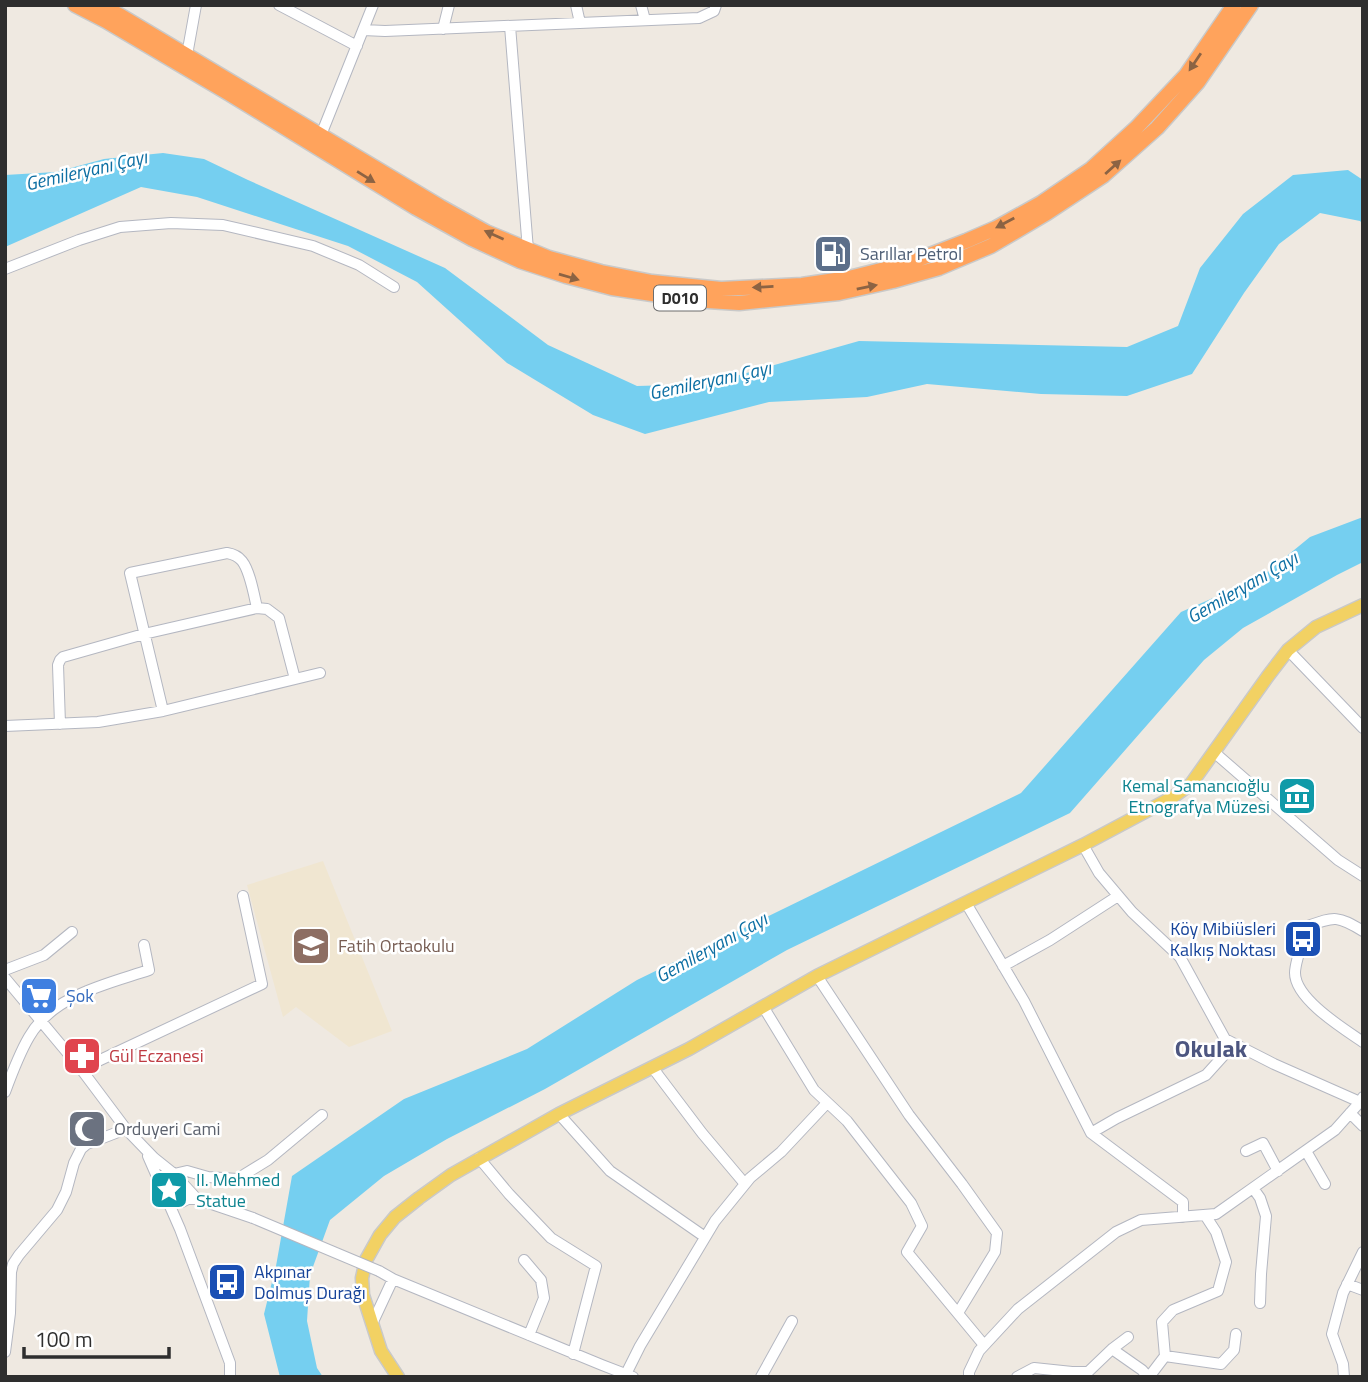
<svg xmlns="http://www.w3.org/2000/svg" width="1368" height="1382" font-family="'Titillium Web',sans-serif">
<rect width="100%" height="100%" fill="#efe9e1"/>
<path fill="#f0e6d1" d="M 323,861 L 392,1031 L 349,1047 L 296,1007 L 283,1017 L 247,885 Z"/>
<path fill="#75cff0" d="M 163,153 L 204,159 L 248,180 L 445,268 L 548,345 L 637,386 L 708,384 L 859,341 L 1127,347 L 1178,326 L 1200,268 L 1243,214 L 1293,175 L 1348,170 L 1363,180 L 1363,224 L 1360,221 L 1320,213 L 1279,244 L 1244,293 L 1192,374 L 1127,396 L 1041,394 L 927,384 L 867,397 L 769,402 L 645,434 L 593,415 L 507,363 L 417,282 L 348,246 L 197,197 L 141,187 L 5,247 L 5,175 L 56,172 L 104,159 Z
M 1363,517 L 1363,562 L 1337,575 L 1243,628 L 1204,660 L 1070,813 L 787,950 L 545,1089 L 447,1139 L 384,1176 L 330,1220 L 310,1275 L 307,1321 L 317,1368 L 323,1377 L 280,1377 L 264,1314 L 276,1266 L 292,1176 L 404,1099 L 527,1049 L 637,980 L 1021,793 L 1181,612 L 1261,577 L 1310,537 Z"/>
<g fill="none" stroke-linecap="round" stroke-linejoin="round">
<defs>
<path id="minor" d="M 279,5 L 357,46
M 576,5 L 580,23
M 641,5 L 645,20
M 510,26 L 528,250
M 443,29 L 449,5
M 363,30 L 385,31 L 699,18 L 714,11 L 716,5
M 187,55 L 196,5
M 321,135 L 373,5
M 5,269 L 79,240 L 120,227 L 171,223 L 223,225 L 313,246 L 359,265 L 394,287
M 1288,650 L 1363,728
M 163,711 L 130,573 L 227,553 C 233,554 238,556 242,561 C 250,571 254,595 257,608
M 60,724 L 58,665 L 60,660 L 63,657 L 144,634 L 257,608 L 267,609 L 279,618 L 295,679
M 5,726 L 98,722 L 163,711 L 320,673
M 1215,753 L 1338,860 L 1363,876
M 1083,845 L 1099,873 L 1132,912 L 1180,957 L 1225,1039 L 1274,1064 L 1360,1102
M 966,903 L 1024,1001 L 1091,1133 L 1183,1202 L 1183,1217
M 1363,931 C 1338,916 1335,916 1308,926 C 1304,938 1295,961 1295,973 C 1295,999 1344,1029 1363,1042
M 1003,966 L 1050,940 L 1118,896
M 5,970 L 44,955 L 72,932
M 817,976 L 909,1115 L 962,1184 L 997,1233 L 995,1252 L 958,1313
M 5,978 L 81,1069 L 126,1129 L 154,1158 L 174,1174 L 197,1199
M 764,1008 L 814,1090 L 847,1121 L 911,1203 L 922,1226 L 907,1252 L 984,1345
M 652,1067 L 702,1133 L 745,1184
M 81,1069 L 262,984 L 243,896
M 5,1092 C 12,1073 19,1054 29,1037 C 53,995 107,984 149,970 L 144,945
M 1350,1113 L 1363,1126
M 559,1114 L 610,1171 L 705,1237
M 1091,1133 L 1117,1118 L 1206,1075 L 1234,1044
M 1246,1151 L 1263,1143 L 1278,1171
M 1306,1151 L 1325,1184
M 148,1156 L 180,1229 L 230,1363 L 230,1377
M 479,1158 L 509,1194 L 551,1238 L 596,1266 L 573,1354
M 174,1174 L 187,1171 L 208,1177 L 237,1179 L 268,1160 L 322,1115
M 1253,1188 L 1260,1198 L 1266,1216 L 1261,1274 L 1260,1303
M 182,1202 L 188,1199 L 197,1199 L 253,1218
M 524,1260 L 541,1280 L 544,1298 L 529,1335
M 379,1271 L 393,1279 L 602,1365 L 633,1377
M 1347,1284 L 1363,1290
M 372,1324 L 393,1279
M 1112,1349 L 1142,1370 L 1148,1377
M 5,1352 L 10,1313 L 11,1272 L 13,1264 L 19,1255 L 57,1210 L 66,1192 L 74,1163 L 81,1149 L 87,1144 L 126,1129
M 1165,1356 L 1221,1364 L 1234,1350 L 1236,1334
M 626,1374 L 640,1346 L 715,1221 L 750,1178 L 781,1152 L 827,1103
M 761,1377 L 792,1321
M 969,1377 L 969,1372 L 979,1351 L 1018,1309 L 1116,1232 L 1141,1220 L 1216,1214 L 1335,1130 L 1360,1102 L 1363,1097
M 1017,1377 L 1034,1368 L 1072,1372 L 1088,1372 L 1112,1349 L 1128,1337
M 1149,1377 L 1165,1356 L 1162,1322 L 1173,1310 L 1218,1291 L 1226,1262 L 1216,1232 L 1205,1215
M 1344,1377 L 1343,1364 L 1332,1334 L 1343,1293 L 1363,1252"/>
<path id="major" d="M 398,1377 L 381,1351 L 363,1295 L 362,1278 L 366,1260 L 380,1235 L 395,1217 L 419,1198 L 451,1175 L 559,1114 L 689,1049 L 817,976 L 1083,845 L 1173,797 L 1191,784 L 1268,676 L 1288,650 L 1316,627 L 1363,605"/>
<path id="highway" d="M 75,5 L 106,21 L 228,93 L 416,208 L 472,239 L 520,261 L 566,276 L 612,288 L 692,300 L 739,303 L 839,293 L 893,281 L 939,268 L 991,246 L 1047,213 L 1103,176 L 1157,128 L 1198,82 L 1251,5
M 100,5 L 121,16 L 441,207 L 486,232 L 549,258 L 601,272 L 652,282 L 721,289 L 802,285 L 849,278 L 909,263 L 966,241 L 996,228 L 1041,203 L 1091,169 L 1136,128 L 1186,75 L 1234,5"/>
</defs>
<use href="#minor" stroke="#b4b7c1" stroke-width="12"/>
<use href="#major" stroke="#c9c9c9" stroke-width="15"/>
<use href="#highway" stroke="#c9c9c9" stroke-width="17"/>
<use href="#minor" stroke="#fff" stroke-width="10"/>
<use href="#major" stroke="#f2d163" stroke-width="12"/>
<use href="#highway" stroke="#ffa35c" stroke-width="14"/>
<defs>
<path id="minor-bridge" d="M 253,1218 L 379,1271"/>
</defs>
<use href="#minor-bridge" stroke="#b4b7c1" stroke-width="12" stroke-linecap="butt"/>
<use href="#minor-bridge" stroke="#fff" stroke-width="10"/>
</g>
<defs><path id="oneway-solid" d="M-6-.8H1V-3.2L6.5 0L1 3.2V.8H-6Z" transform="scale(1.75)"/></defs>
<g fill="#8c6343">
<use href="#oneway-solid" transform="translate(1195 62) rotate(124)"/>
<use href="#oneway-solid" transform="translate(1113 167) rotate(-42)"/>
<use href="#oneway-solid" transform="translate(366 177) rotate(32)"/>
<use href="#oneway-solid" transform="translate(1005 223) rotate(152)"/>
<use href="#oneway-solid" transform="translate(494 235) rotate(-156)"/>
<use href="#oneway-solid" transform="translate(569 277) rotate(16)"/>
<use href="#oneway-solid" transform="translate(763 287) rotate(177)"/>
<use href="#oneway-solid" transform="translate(867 287) rotate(-12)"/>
</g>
<defs>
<symbol id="fuel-square" viewBox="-11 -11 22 22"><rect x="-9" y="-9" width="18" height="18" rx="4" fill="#5c6f8a" stroke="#fff"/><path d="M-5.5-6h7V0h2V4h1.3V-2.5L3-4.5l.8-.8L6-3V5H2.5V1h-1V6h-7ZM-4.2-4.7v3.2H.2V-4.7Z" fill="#fff"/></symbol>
<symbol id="museum-square" viewBox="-11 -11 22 22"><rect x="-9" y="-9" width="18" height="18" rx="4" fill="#0f9aa8" stroke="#fff"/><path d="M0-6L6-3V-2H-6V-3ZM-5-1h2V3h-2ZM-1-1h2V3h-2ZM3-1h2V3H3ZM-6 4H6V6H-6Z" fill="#fff"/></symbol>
<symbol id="bus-square" viewBox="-11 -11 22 22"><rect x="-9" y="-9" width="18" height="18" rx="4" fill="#1a4fb4" stroke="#fff"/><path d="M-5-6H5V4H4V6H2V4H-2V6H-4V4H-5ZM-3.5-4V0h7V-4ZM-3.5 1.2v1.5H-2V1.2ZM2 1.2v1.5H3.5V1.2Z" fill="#fff"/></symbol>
<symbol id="school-square" viewBox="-11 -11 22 22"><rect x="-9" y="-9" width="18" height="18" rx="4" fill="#8d6e63" stroke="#fff"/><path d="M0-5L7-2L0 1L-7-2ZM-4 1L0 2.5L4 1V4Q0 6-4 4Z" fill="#fff"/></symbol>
<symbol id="supermarket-square" viewBox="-11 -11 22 22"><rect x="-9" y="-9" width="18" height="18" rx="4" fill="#3f7fe0" stroke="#fff"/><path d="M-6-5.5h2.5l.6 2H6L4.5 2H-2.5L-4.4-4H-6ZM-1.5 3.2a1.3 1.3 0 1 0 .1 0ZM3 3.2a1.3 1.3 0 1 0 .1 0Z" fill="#fff"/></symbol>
<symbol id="pharmacy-square" viewBox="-11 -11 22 22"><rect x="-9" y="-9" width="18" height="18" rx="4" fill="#e0444e" stroke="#fff"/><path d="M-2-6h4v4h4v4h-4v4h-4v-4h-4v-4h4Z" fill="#fff"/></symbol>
<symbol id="mosque-square" viewBox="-11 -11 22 22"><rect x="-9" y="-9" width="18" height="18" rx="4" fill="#6b7280" stroke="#fff"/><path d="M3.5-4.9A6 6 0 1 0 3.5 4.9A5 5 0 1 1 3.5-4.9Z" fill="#fff"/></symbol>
<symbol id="sight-square" viewBox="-11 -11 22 22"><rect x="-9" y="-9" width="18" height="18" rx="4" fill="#0f9aa8" stroke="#fff"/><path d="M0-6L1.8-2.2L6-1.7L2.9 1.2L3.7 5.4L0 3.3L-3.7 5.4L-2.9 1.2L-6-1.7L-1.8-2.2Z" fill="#fff"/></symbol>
</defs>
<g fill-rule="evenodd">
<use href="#fuel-square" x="811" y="232" width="44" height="44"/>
<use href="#museum-square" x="1275" y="774" width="44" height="44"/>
<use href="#bus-square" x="1281" y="917" width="44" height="44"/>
<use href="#school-square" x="289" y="924" width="44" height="44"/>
<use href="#supermarket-square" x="17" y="974" width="44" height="44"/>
<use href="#pharmacy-square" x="60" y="1034" width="44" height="44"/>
<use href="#mosque-square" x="65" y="1107" width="44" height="44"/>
<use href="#sight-square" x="147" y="1168" width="44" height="44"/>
<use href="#bus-square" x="205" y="1260" width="44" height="44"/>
</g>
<g text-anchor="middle" stroke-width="5" stroke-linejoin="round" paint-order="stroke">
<rect fill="#fff" stroke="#6d6d6d" stroke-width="2" x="654" y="285.5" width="52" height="25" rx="5"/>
<g font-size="16" font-weight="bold" fill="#2e2e2e">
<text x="680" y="304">D010</text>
</g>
<g font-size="18" fill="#4e5e75" stroke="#fff" text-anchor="start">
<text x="860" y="260">Sarıllar Petrol</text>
</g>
<g font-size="18" fill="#0d838f" stroke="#fff" text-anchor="end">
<text x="1270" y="792">Kemal Samancıoğlu<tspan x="1270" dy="21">Etnografya Müzesi</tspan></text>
<text x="196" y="1186" text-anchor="start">II. Mehmed<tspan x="196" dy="21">Statue</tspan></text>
</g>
<g font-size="18" fill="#164399" stroke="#fff" text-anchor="end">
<text x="1276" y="935">Köy Mibiüsleri<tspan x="1276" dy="21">Kalkış Noktası</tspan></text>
<text x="254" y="1278" text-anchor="start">Akpınar<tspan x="254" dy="21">Dolmuş Durağı</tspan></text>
</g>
<g font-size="18" fill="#785e54" stroke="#fff" text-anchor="start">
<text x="338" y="952">Fatih Ortaokulu</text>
</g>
<g font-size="18" fill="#366cbe" stroke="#fff" text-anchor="start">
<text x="66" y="1002">Şok</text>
</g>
<g font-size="18" fill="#be3a42" stroke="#fff" text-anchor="start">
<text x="109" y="1062">Gül Eczanesi</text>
</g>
<g font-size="18" fill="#5b616d" stroke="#fff" text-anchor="start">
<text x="114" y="1135">Orduyeri Cami</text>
</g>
<g font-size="19" font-style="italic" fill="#0d6fa3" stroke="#fff">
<text transform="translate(86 170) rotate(-13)" y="7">Gemileryanı Çayı</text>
<text transform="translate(710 380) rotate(-12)" y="7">Gemileryanı Çayı</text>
<text transform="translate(1242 587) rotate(-30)" y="7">Gemileryanı Çayı</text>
<text transform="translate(711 947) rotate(-29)" y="7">Gemileryanı Çayı</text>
</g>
<g font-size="24" font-weight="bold" fill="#4d5680" stroke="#fff">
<text x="1211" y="1057">Okulak</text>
</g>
</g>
<rect width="1368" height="1382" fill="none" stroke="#2e2e2e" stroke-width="14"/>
<path d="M24 1347v10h145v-10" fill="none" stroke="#2e2e2e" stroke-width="3.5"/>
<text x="35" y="1347" font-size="21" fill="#2e2e2e" stroke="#ffffff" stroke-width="5" paint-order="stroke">100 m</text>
</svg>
